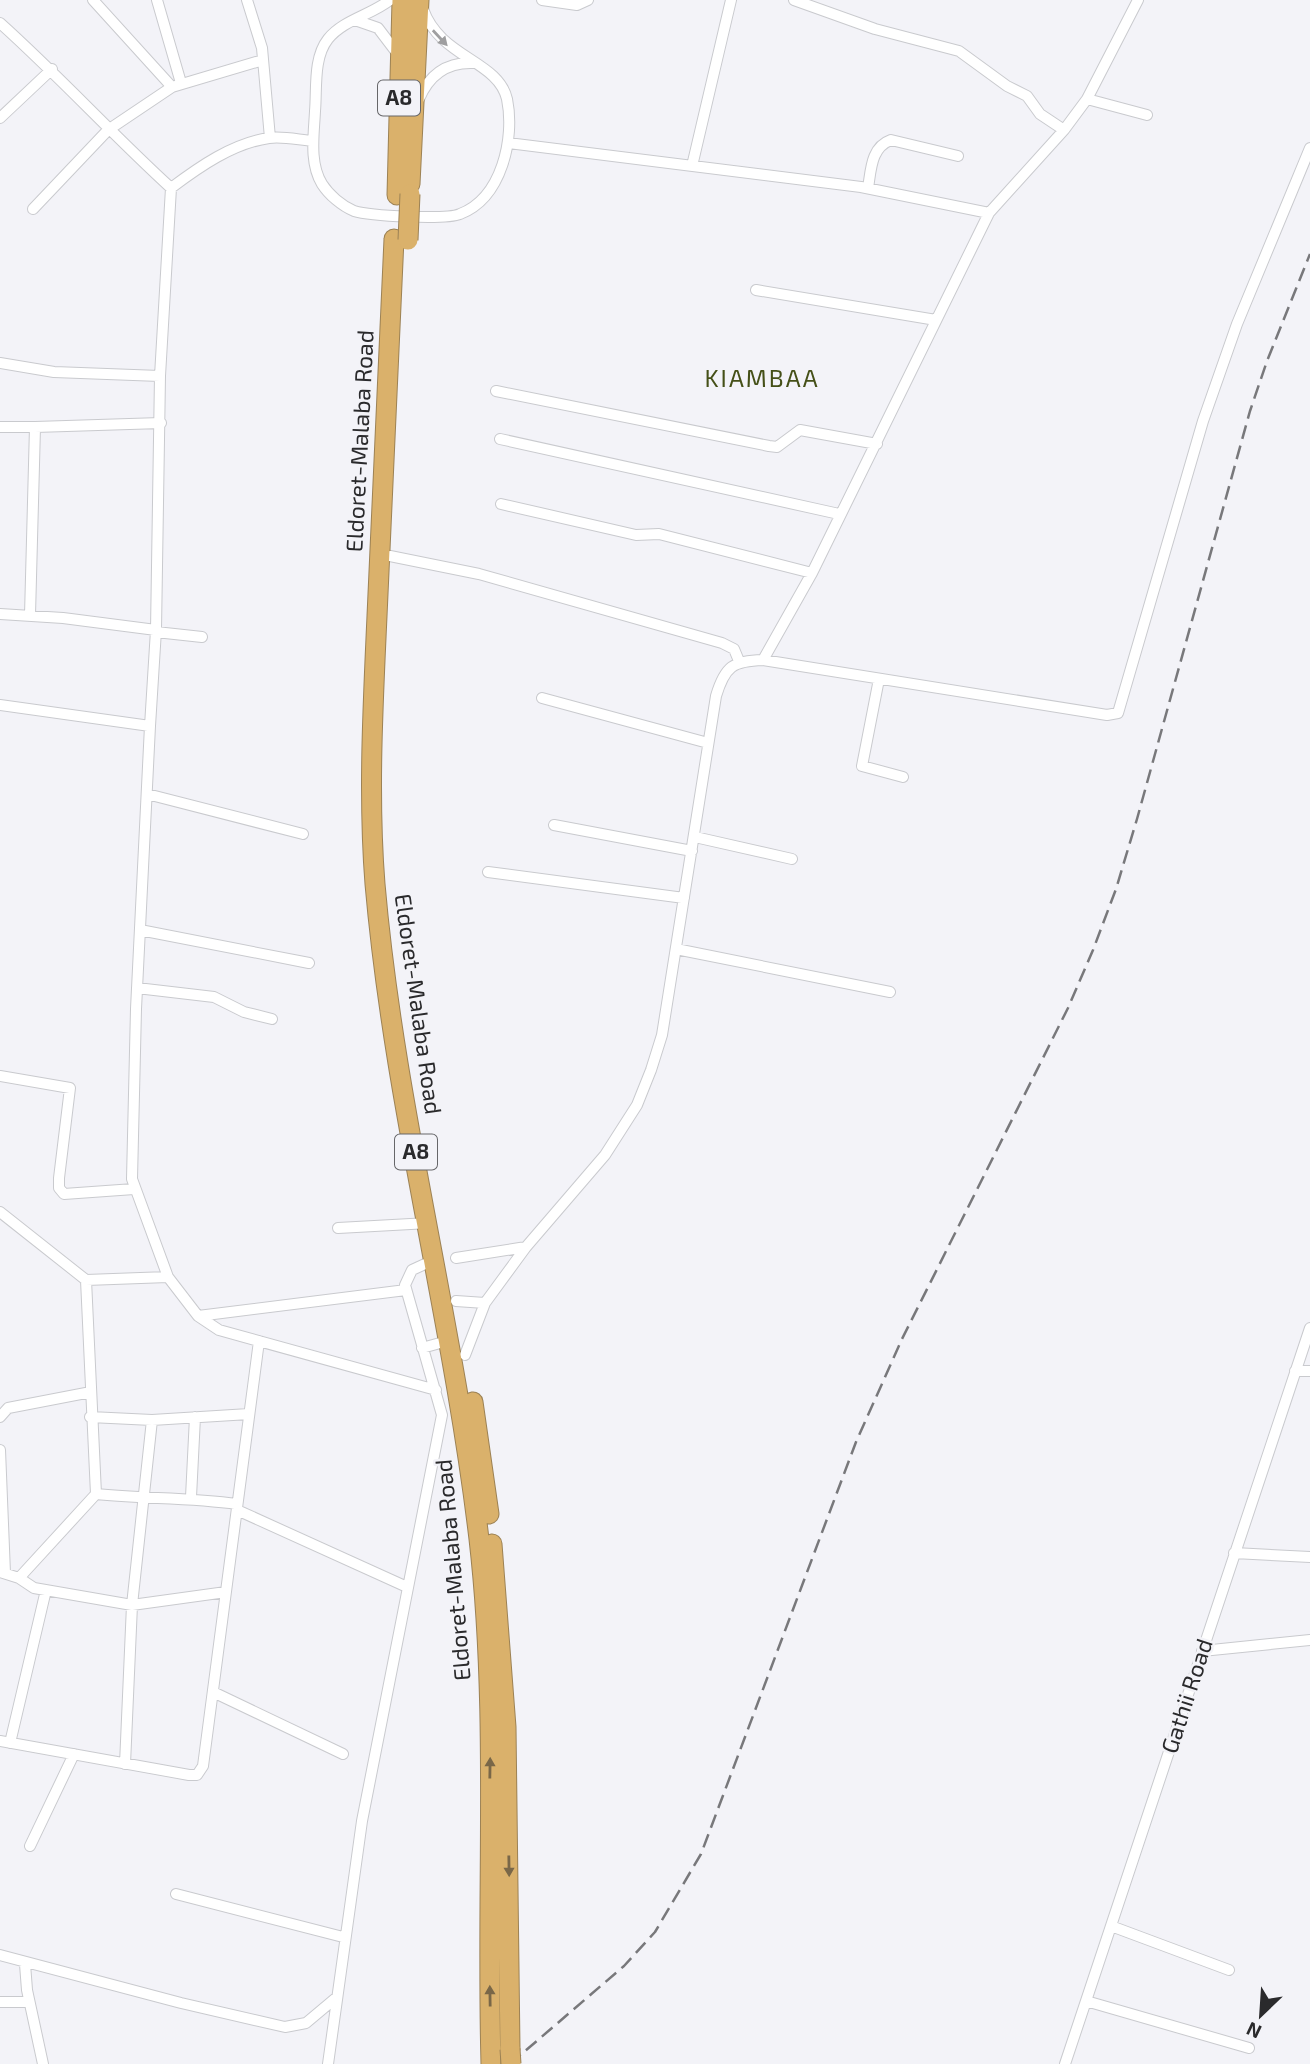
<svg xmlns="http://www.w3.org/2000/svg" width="1310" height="2064" font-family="'Exo 2',sans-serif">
<rect width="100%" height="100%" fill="#f3f3f8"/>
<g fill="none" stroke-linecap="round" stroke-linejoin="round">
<defs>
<path id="street" d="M 93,0 L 172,87
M 157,0 L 181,83
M 247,0 L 262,48 L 270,138
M 390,0 C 371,15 343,20 328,39 C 313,58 317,89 315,111 C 314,134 309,163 322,184 C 329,195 342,206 354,211 C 370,216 446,220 460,214 C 502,198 515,138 507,99 C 498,60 440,58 423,9
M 542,0 L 577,5 L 588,0
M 794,0 L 875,29 L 959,51 L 1007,86 L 1027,96 L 1040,114 L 1064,130
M 355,20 L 378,28 L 397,53
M 0,23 C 59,76 113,135 171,188
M 419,99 C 429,75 446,62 473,63
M 1087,99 L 1147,115
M 0,118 L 52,69
M 508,143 L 861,187 L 989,213
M 692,166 L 731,0
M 868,188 C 871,170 871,147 891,140 L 958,156
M 33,209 L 108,130 L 172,87 L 263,60
M 756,290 L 936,320
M 0,363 L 54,372 L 160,376
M 496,391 L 769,446 L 777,447 L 800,430 L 877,444
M 0,427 L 35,427
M 500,439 L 839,514
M 501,504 L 636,535 L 659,534 L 812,573
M 390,556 L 479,574 L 722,643 L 734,649 L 739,661
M 0,614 L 63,618 L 156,630
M 30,615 L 35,427 L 161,423
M 156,632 L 202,637
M 763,660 L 812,573 L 989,213 L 1064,130 L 1087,99 L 1138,0
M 879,679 L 862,766 L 903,777
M 542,698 L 708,743
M 0,705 L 150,726 L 156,630 L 160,376 L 171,188 C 199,167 233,143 269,138 C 283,136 299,140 313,141
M 150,726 L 136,1009 L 132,1179 L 168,1277 L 198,1316 L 219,1330 L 436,1390
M 147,794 L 303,834
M 554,825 L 692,851
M 695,837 L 792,859
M 488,872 L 684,898
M 140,930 L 309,963
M 676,949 L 890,992
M 137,988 L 214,997 L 244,1012 L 272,1019
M 0,1076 L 70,1088 L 59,1178 L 59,1188 L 64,1194 L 134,1189
M 0,1212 L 86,1280 L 168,1277
M 338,1228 L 429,1223
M 456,1258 L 526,1247 L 605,1155 L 637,1105 L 651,1070 L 662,1035 L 716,696 C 725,666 733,661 763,660 L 1107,715 L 1118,713 L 1203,421 L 1237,324 L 1310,148
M 456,1301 L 485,1303
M 198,1316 L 406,1290
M 422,1348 L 451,1340
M 465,1355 L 485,1303 L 526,1247
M 1295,1371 L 1310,1371
M 0,1417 L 8,1408 L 91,1392
M 90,1417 L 152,1420 L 249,1414
M 0,1450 L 5,1573
M 96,1494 C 143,1499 190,1497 237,1504
M 191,1497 L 195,1417
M 237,1510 L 407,1587
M 1234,1553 L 1310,1557
M 0,1572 L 19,1578 L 34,1588 L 132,1605 L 226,1592
M 19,1578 L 96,1494 L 86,1280
M 1202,1651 L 1310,1640
M 213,1692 L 343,1754
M 0,1741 L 189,1775 L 197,1775 L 203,1766 L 259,1341
M 10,1743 L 46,1590
M 125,1764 L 132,1605 L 152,1420
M 30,1846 L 74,1754
M 176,1894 L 343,1937
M 1111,1926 L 1229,1970
M 0,1955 L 181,2003 L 285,2027 L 306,2023 L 337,1997
M 25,1964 L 27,1990 L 43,2064
M 1086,2001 L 1249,2048
M 0,2002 L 29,2002
M 328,2064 L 362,1821 L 442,1415 L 405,1285 L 412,1270 L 425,1264
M 1065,2064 L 1310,1328"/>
<path id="highway" d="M 410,184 L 419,0
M 397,195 L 402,0
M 394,239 C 388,365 382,491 377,616 C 373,705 368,795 375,884 C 394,1104 453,1319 479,1539 C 499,1713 486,1889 491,2064
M 473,1402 L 489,1514
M 492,1544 L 506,1727 L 510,2049"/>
</defs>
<use href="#street" stroke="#c9cace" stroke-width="12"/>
<use href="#highway" stroke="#9c8255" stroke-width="21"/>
<use href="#street" stroke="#fff" stroke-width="10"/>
<use href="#highway" stroke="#dab16b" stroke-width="19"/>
<path stroke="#78787b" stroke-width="2.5" stroke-dasharray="14 7" stroke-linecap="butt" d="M 510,2064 L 624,1966 L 655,1932 L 701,1854 L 856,1442 L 902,1339 L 1068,1008 L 1093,950 L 1116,889 L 1137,819 L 1250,411 L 1267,361 L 1310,254"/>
<defs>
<path id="highway-bridge" d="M 408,240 L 410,194
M 510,2049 L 511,2064"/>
</defs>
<use href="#highway-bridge" stroke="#9c8255" stroke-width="21" stroke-linecap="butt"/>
<use href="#highway-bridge" stroke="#dab16b" stroke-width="19"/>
</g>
<defs><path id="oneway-solid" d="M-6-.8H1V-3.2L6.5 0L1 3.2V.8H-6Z" transform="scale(1.75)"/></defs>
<use fill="#9f9fa0" href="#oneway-solid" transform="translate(440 38) rotate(47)"/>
<g fill="#796748">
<use href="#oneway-solid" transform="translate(490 1768) rotate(-89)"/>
<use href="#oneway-solid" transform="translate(509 1866) rotate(89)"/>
<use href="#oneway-solid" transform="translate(490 1996) rotate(-91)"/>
</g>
<g text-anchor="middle" stroke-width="5" stroke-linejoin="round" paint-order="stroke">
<g fill="#f3f3f8" stroke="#666669" stroke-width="2">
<rect x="378" y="80.5" width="42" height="35" rx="5"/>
<rect x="395" y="1134.5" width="42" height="35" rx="5"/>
</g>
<g font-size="21" font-weight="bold" fill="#2a2a2c">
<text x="399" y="105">A8</text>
<text x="416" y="1159">A8</text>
</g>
<g font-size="23" fill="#2a2a2c" stroke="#f3f3f8">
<text transform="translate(360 441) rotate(-87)" y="8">Eldoret-Malaba Road</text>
<text transform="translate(418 1004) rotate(82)" y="8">Eldoret-Malaba Road</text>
<text transform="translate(453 1570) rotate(-95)" y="8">Eldoret-Malaba Road</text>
<text transform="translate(1187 1696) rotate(-72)" y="8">Gathii Road</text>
</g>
<g font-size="24" letter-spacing="2" fill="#455018" stroke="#f3f3f8">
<text x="762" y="387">KIAMBAA</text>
</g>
</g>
<g transform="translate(1261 2015) rotate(205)" stroke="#f3f3f8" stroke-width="5" paint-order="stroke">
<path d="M0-5L12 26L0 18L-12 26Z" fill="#2a2a2c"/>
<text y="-10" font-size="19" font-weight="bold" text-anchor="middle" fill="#2a2a2c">N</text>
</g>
</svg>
